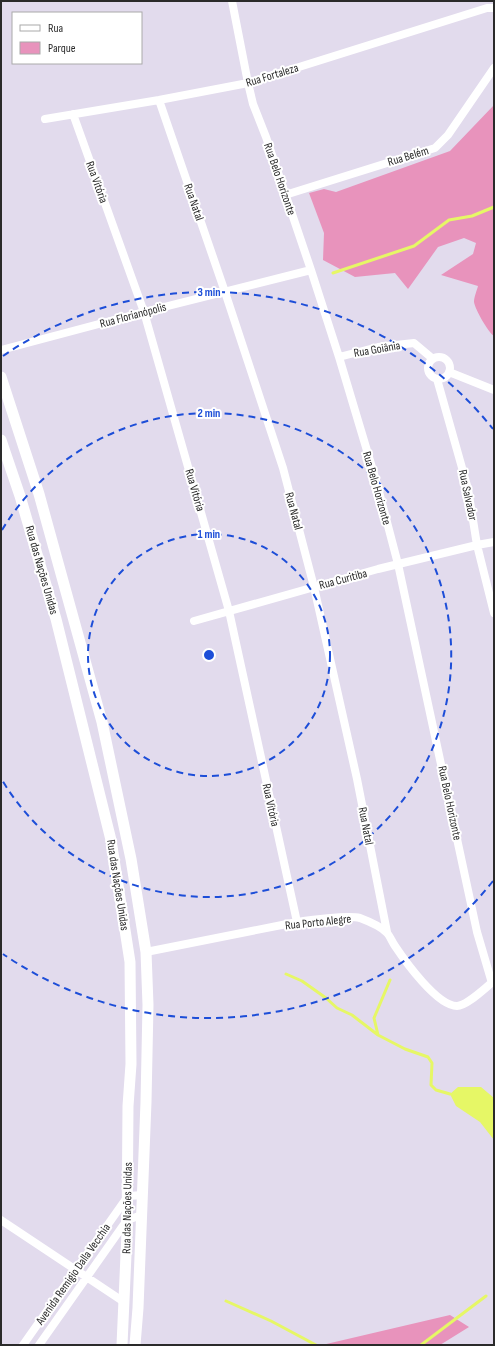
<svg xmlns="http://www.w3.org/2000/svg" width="495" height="1346" font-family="'Sofia Sans Condensed',sans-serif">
<rect width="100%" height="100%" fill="#e2dbed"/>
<path fill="#e893bc" d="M 494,105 L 494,336 C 488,332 475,309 474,302 C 474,297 477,290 478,286 L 441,275 L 473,254 L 476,243 L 464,238 L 438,247 L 408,289 L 395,273 L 355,277 L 323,260 L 324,233 L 309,193 L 324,189 L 336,192 L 450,151 Z
M 450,1315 L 469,1327 L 440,1345 L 322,1345 Z"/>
<path fill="#e6f766" d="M 458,1087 L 481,1087 L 494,1098 L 494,1140 L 480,1122 L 456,1106 L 450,1094 Z"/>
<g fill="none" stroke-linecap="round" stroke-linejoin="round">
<path stroke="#e6f766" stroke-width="3" d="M 333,273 L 414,246 L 449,220 L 472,216 L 494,207
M 286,974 L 302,981 L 326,998 L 337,1008 L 352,1015 L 378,1035 L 405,1049 L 428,1057 L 432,1063 L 431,1085 L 436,1090 L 450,1094
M 378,1035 L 374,1018 L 390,980
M 226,1301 L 271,1321 L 316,1345
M 421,1345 L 486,1296"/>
<path stroke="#fff" stroke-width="8" d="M 232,1 L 248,83 L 253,104 L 266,137 L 311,270 L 339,357 L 377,484 L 398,564 L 477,932 L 492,983
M 159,100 L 225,292 L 283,468 L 314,587 L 357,779 L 387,932
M 73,114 L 144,312 L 229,611 L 297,922
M 45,119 L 159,100 L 248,83 L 487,8 L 494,8
M 285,195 L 435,148 L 448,135 L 494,68
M 1,350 L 144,312 L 311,270
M 339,357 L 378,347 L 414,343 L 433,359
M428 368a11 11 0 1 1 22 0a11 11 0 1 1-22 0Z
M 449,372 L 494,390
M 437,379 L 468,489 L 477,545 L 494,613
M 194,621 L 378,569 L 477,545 L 494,542
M 146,952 L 297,922 C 311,920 348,915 360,918 C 368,921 381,926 387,933 C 390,936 392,942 395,946 C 405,961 437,1006 457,1006 C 467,1006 486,987 494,981
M 1,1220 L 124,1302
M 23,1345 L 128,1196 L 143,1195
M 39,1345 L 127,1220 L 142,1215"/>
<path stroke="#fff" stroke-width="11" d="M 1,377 L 39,494 L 102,722 L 131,859 L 146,952 L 148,1005 L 146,1102 L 138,1308 L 135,1345
M 1,440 L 20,496 L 56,619 L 111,840 L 130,962 L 131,1064 L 128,1106 L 127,1232 L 122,1345"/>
</g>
<g fill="none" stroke="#1d4ed8" stroke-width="2" stroke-dasharray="7 5">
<circle cx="209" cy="655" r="121"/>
<path d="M2 530A242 242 0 1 1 2 780"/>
<path d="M493 881A363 363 0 0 1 3 954M3 356A363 363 0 0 1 493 429"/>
</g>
<g text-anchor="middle" stroke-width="4" stroke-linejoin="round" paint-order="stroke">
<g font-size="12" fill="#2a2a2a" stroke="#fff">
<text transform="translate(272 75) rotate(-17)" y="4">Rua Fortaleza</text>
<text transform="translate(408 156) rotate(-17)" y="4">Rua Belém</text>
<text transform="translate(280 179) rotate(71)" y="4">Rua Belo Horizonte</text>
<text transform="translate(97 182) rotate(70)" y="4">Rua Vitória</text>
<text transform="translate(194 202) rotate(71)" y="4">Rua Natal</text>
<text transform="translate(133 315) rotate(-15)" y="4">Rua Florianópolis</text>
<text transform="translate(377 349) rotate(-10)" y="4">Rua Goiânia</text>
<text transform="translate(377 488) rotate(74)" y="4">Rua Belo Horizonte</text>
<text transform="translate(195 490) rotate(74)" y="4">Rua Vitória</text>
<text transform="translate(468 495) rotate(78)" y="4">Rua Salvador</text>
<text transform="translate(294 511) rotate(75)" y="4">Rua Natal</text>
<text transform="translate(42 570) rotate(74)" y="4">Rua das Nações Unidas</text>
<text transform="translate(343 579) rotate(-15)" y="4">Rua Curitiba</text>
<text transform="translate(450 803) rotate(78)" y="4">Rua Belo Horizonte</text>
<text transform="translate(271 805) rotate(78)" y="4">Rua Vitória</text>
<text transform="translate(366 826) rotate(79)" y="4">Rua Natal</text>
<text transform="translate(118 885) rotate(81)" y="4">Rua das Nações Unidas</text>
<text transform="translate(318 922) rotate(-6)" y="4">Rua Porto Alegre</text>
<text transform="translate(127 1208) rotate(-89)" y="4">Rua das Nações Unidas</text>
<text transform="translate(73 1274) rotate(-55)" y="4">Avenida Remigio Dalla Vecchia</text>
</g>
</g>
<circle cx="209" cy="655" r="6" fill="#1d4ed8" stroke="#fff" stroke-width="2"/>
<g font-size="12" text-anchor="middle" font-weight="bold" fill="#1d4ed8" stroke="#fff" stroke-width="4" stroke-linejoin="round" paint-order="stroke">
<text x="209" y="296">3 min</text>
<text x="209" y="417">2 min</text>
<text x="209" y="538">1 min</text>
</g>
<rect width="495" height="1346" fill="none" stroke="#2a2a2a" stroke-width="4"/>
<rect x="12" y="12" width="130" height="52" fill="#ffffff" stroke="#aaaaaa"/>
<rect x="20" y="25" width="20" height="6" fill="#ffffff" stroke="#aaaaaa"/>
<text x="48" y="32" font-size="12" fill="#2a2a2a">Rua</text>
<rect x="20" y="42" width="20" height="12" fill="#e893bc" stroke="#aaaaaa"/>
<text x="48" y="52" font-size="12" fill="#2a2a2a">Parque</text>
</svg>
